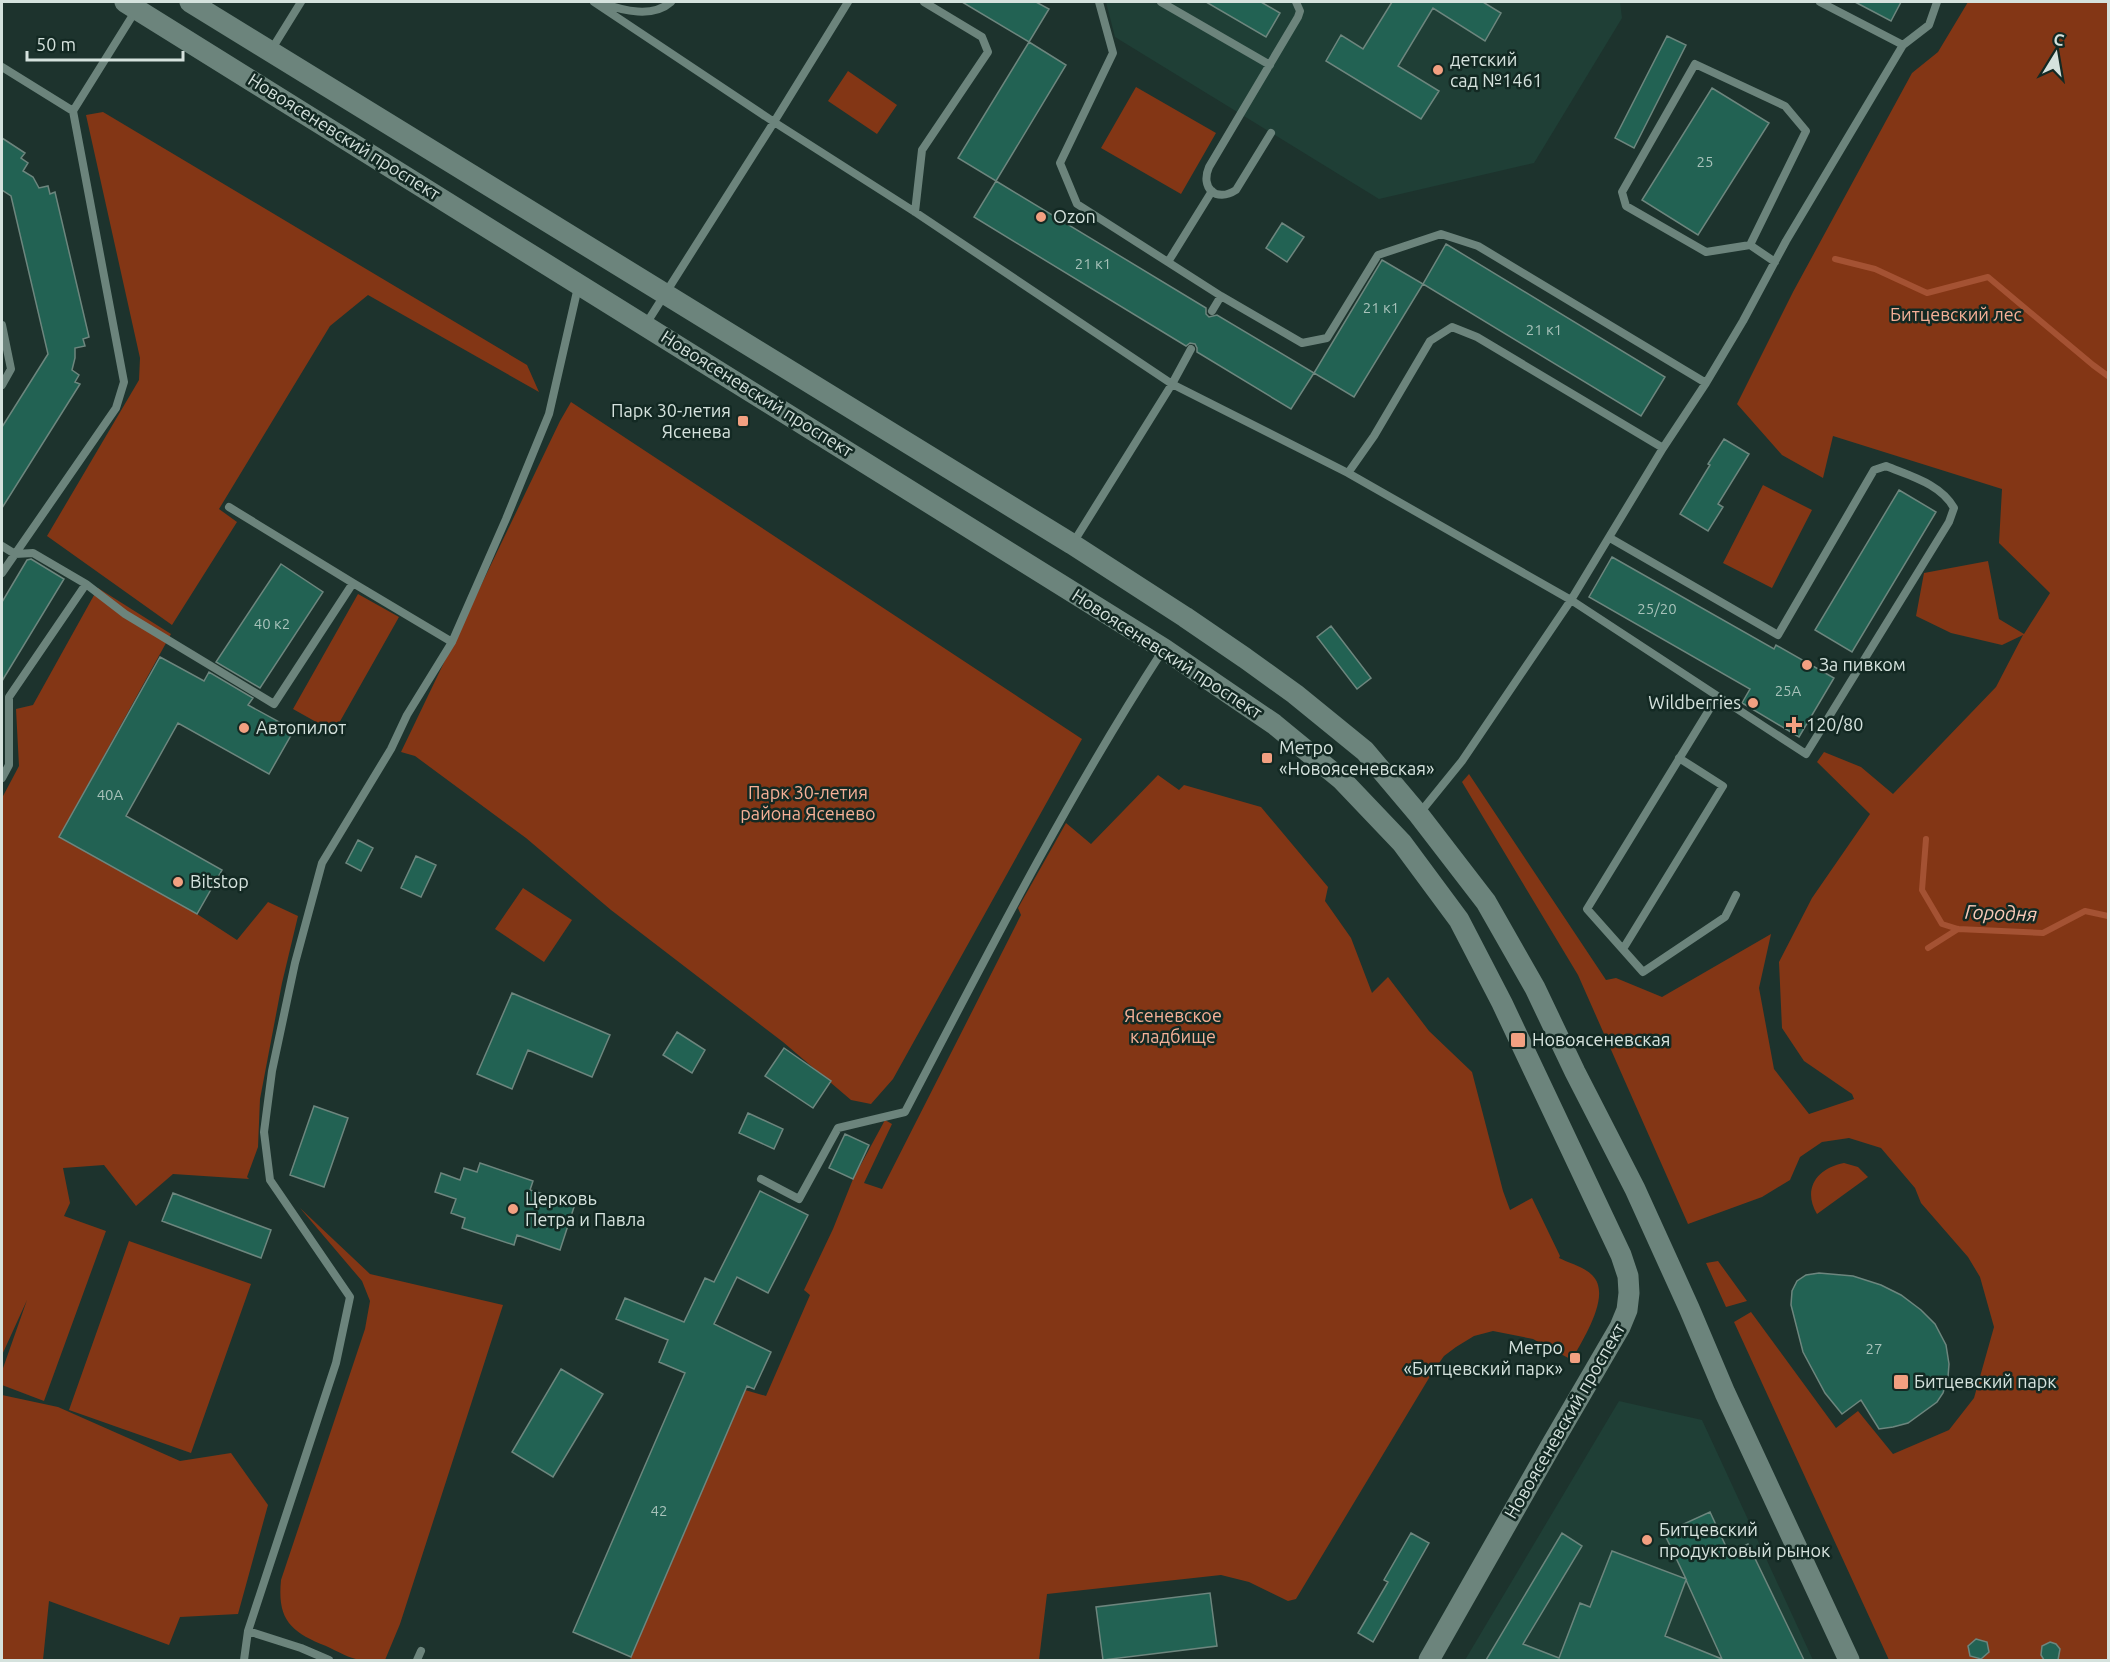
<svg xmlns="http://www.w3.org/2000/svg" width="2110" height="1662" font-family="Ubuntu,sans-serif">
<rect width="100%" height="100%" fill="#1d332d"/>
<path fill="#1f3f36" d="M 1106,2 L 1620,2 L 1622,18 L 1534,163 L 1379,199 L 1115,37 Z
M 1619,1401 L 1702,1420 L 1813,1660 L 1465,1660 Z"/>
<path fill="#833615" d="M 1968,2 L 2108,2 L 2108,1660 L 1889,1660 L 1734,1322 L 1751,1312 L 1836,1428 L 1858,1411 L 1893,1454 L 1949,1430 L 1974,1398 L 1994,1327 L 1980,1277 L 1968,1257 L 1921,1203 L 1915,1188 L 1881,1148 L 1849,1138 L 1822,1142 L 1800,1157 L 1790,1180 L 1762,1197 L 1688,1224 L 1578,975 L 1462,782 L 1469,774 L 1606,980 L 1616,978 L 1662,997 L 1771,934 L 1759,988 L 1774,1069 L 1809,1114 L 1854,1099 L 1852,1094 L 1804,1061 L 1782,1028 L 1779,962 L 1812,898 L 1870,814 L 1817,762 L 1824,752 L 1861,767 L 1893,794 L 1996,687 L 2023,635 L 2002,645 L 1951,633 L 1916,616 L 1924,573 L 1988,561 L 1999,619 L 2024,634 L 2050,593 L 1999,543 L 2002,489 L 1833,436 L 1823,478 L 1782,455 L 1737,404 L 1793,292 L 1912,73 L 1938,52 Z
M 848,71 L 897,105 L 877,134 L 828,101 Z
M 1136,87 L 1216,133 L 1181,194 L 1101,148 Z
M 103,112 L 527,365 L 539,392 L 368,295 L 330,326 L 219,509 L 237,522 L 172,625 L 47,536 L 139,380 L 140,358 L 86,115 Z
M 571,402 L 1082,739 L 893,1079 L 871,1104 L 851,1100 L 783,1042 L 611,910 L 526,838 L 415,756 L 401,752 L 560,421 Z
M 1763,485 L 1812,510 L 1772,588 L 1723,563 Z
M 98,588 L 171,634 L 59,837 L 197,914 L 237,940 L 268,902 L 298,916 L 282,983 L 260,1099 L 258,1147 L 247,1177 L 249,1179 L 173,1174 L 136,1206 L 104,1165 L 63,1168 L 70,1203 L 64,1216 L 106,1231 L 44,1401 L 2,1385 L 2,1371 L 27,1300 L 2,1355 L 2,798 L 19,766 L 16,709 L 33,705 Z
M 358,594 L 399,617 L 334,732 L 293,709 Z
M 1158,775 L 1179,790 L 1184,785 L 1261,807 L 1328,887 L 1325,901 L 1351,938 L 1372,993 L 1388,977 L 1429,1031 L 1472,1072 L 1503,1191 L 1510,1210 L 1532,1198 L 1560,1256 L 1559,1258 C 1569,1263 1584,1267 1592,1275 C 1613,1295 1582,1340 1572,1360 L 1533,1339 L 1493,1331 L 1474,1336 L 1456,1347 L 1444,1356 L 1432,1373 L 1296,1599 L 1288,1601 L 1249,1582 L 1221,1575 L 1047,1594 L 1039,1660 L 630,1660 L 745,1390 L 766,1396 L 810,1295 L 804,1290 L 833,1229 L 853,1179 L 885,1120 L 892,1124 L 864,1183 L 882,1189 L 1021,915 L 1018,908 L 1066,823 L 1091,844 Z
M 523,888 L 572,920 L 544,962 L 495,929 Z
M 1844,1163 L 1858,1167 L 1868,1177 L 1817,1214 C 1802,1189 1817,1168 1844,1163 Z
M 300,1208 L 370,1274 L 503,1305 L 400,1624 L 385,1660 C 377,1661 369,1662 361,1660 C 350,1659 337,1651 326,1646 C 291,1632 277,1620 281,1580 L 365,1329 L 370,1301 L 362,1281 Z
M 129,1241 L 251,1284 L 191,1453 L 69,1410 Z
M 1718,1261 L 1747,1301 L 1726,1307 L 1706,1263 Z
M 2,1395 L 58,1407 L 180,1461 L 231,1453 L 268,1505 L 238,1614 L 180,1617 L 169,1645 L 49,1601 L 43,1660 L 2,1660 Z"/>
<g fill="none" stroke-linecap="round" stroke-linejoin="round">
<path stroke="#a45233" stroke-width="6" d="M 1835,259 L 1875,269 L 1927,293 L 1988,277 L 2093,365 L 2108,376
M 1926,839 L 1922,890 L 1942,924 L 1958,929 L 2043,933 L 2085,911 L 2108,916
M 1928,948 L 1958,929"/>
</g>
<path fill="#226253" stroke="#6d867e" stroke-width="1.5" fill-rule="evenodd" d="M 962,2 L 1036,2 L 1049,9 L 1029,42 Z
M 1206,2 L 1261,2 L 1280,13 L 1266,37 Z
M 1392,2 L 1483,2 L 1501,13 L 1485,41 L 1433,8 L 1398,66 L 1439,91 L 1421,119 L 1326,61 L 1341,35 L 1363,49 Z
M 1855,2 L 1901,2 L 1891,21 Z
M 1667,36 L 1686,45 L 1634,148 L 1615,138 Z
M 1029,42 L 1066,65 L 996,181 L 958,158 Z
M 1712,88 L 1769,123 L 1698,235 L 1642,200 Z
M 2,138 L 25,153 L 21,158 L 28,163 L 23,171 L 33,177 L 39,188 L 48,186 L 50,194 L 55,192 L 89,337 L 83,339 L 85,346 L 75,348 L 75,358 L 72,370 L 79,375 L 75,382 L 80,384 L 2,508 L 2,427 L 48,354 L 11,196 L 2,190 Z
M 996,181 L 1206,308 L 1206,314 L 1209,317 L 1217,315 L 1314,373 L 1291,409 L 1197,352 L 1197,348 L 1195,344 L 1190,343 L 1186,346 L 974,217 Z
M 1282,223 L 1304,237 L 1287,262 L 1266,248 Z
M 1446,244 L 1665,377 L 1641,416 L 1423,284 Z
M 1382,260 L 1423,284 L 1354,397 L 1314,373 Z
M 1724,439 L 1749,454 L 1718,504 L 1723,507 L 1708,531 L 1680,514 L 1710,465 L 1708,464 Z
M 1899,490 L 1936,512 L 1852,652 L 1815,630 Z
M 1612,557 L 1774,649 L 1776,645 L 1834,678 L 1799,737 L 1742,703 L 1750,689 L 1589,597 Z
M 31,559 L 64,579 L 2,681 L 2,602 L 27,560 Z
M 281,564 L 323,592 L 260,688 L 216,662 Z
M 1331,626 L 1371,678 L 1357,689 L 1317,637 Z
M 160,657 L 204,681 L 209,672 L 253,698 L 248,705 L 294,730 L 269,774 L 178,723 L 126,816 L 222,870 L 197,914 L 59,837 Z
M 358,840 L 373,848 L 361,871 L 346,863 Z
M 416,856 L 436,865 L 421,897 L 401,888 Z
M 512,993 L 610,1035 L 592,1077 L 528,1050 L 512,1089 L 477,1074 Z
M 677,1032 L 705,1050 L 692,1073 L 663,1055 Z
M 784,1048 L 831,1081 L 813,1108 L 765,1076 Z
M 314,1106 L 348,1118 L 324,1187 L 290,1175 Z
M 748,1113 L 783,1129 L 774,1149 L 739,1133 Z
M 845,1134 L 869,1145 L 853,1179 L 829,1168 Z
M 480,1163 L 533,1181 L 530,1190 L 575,1204 L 560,1250 L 517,1235 L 514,1245 L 462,1228 L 465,1218 L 451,1213 L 456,1199 L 435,1192 L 441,1173 L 460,1180 L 464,1168 L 477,1172 Z
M 760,1191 L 808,1215 L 768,1293 L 737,1277 L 714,1324 L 771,1352 L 754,1389 L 747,1386 L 631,1657 L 573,1632 L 685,1373 L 659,1362 L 668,1340 L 616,1319 L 625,1298 L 684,1322 L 705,1278 L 714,1282 Z
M 173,1193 L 271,1230 L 261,1258 L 162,1221 Z
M 1819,1273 L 1853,1276 L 1881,1285 L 1901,1295 L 1921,1310 L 1935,1324 L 1946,1345 L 1949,1364 L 1948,1377 L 1943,1393 L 1937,1402 L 1908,1423 L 1893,1427 L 1879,1429 L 1861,1400 L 1842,1414 L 1825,1393 L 1803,1352 L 1791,1305 L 1792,1291 L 1797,1281 L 1806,1275 Z
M 561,1369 L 603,1394 L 553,1477 L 512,1452 Z
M 1710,1512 L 1729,1553 L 1748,1544 L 1804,1660 L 1486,1660 L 1562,1533 L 1582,1546 L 1523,1644 L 1559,1658 L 1580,1603 L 1590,1607 L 1612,1551 L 1686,1579 L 1664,1533 ZM 1686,1580 L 1722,1659 L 1665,1636 Z
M 1411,1533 L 1429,1543 L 1373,1642 L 1358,1633 L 1388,1582 L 1384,1580 Z
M 1210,1593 L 1217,1646 L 1103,1660 L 1096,1607 Z
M 1976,1639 L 1987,1642 L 1989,1652 L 1981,1659 L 1970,1656 L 1968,1646 Z
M 2050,1642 L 2056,1644 L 2060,1649 L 2058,1660 L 2044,1660 L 2041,1655 L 2042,1646 Z"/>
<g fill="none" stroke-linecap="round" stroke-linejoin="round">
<path stroke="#6c847c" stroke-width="8" d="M 594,2 L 774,122 L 848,2
M 1099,2 L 1113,53 L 1060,163 L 1077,204 L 1221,296
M 1161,2 L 1270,65
M 1820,2 L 1903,45
M 603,3 C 623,11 653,18 671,2
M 270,52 L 301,2
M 2,67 L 73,111 L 124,382 L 116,408 L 2,573
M 73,111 L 136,10
M 1271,133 L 1236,190 C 1216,203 1200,188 1209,167 L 1298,17 L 1300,11 L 1296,2
M 915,212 L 922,150 L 988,52 L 982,37 L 924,2
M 1750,245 L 1706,252 L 1626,206 L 1622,192 L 1695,64 L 1785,106 L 1806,131 L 1750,245 L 1775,262
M 1168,262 L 1212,191
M 1212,311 L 1221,296 L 1302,343 L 1327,338 L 1378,255 L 1441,234 L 1478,246 L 1706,383
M 646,324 L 774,122 L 915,212 L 1172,384 L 1348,473 L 1571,600 L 1806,754 L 1949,522 L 1954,508 C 1941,484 1910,476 1886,466 L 1874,470 L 1778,635 L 1610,538
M 2,325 L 11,369 L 2,385
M 1348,473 L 1374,436 L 1430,341 L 1452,327 L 1477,337 L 1663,448
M 229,507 L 353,583
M 1073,543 L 1172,384 L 1191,349
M 2,546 L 15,554 L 33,553 L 86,584 L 125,614 L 274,704 L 353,583 L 452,642
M 1717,697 L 1587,909 L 1643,972 L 1725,917 L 1736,895
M 2,778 L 9,765 L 9,697 L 86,584
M 1419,814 L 1462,761 L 1571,600 L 1663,448 L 1706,383 L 1743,321 L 1786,241 L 1903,45 L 1929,25 L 1937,2
M 1623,949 L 1723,786 L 1679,758
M 761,1179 L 799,1199 L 838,1128 L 905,1112 C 987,955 1067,798 1163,650
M 248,1631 L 301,1648 L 329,1660
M 244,1660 L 248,1631 L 336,1363 L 350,1297 L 270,1180 L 264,1132 L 272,1071 L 295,963 L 322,863 L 391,749 L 407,715 L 452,642 L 506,519 L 549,414 L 578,287
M 417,1660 L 421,1651"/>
<path stroke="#6c847c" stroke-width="21" d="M 125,2 L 1164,649 L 1274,724 L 1342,780 L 1402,843 L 1459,920 L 1502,1003 L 1621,1255 L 1628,1276 L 1629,1293 L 1627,1310 L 1620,1327 L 1549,1449 L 1429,1660
M 190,2 L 1072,544 L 1185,617 L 1245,658 L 1295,694 L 1365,751 L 1419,815 L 1486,902 L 1535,988 L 1575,1072 L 1635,1189 L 1689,1308 L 1725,1393 L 1849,1660"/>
</g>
<g fill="#f2a081" stroke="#132923" stroke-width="2">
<circle cx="1438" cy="70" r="6"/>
<circle cx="1041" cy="217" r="6"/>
<rect x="737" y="415" width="12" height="12" rx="3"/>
<circle cx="1807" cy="665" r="6"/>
<circle cx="1753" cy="703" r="6"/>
<path d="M1791 716h6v6h6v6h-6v6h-6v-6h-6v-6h6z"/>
<circle cx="244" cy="728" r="6"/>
<rect x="1261" y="752" width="12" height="12" rx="3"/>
<circle cx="178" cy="882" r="6"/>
<rect x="1510" y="1032" width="16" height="16" rx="3"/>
<circle cx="513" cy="1209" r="6"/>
<rect x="1569" y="1352" width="12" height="12" rx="3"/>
<rect x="1893" y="1374" width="16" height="16" rx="3"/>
<circle cx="1647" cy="1540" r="6"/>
</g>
<g text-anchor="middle" stroke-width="5" stroke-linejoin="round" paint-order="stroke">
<g font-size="15" fill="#a8c2ba">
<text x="1705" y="167">25</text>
<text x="1093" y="269">21 к1</text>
<text x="1381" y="313">21 к1</text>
<text x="1544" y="335">21 к1</text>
<text x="1657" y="614">25/20</text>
<text x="272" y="629">40 к2</text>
<text x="1788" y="696">25А</text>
<text x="110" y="800">40А</text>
<text x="1874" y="1354">27</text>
<text x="659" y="1516">42</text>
</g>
<g font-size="18" fill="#d5e2dd" stroke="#132923" text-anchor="start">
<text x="1450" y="66">детский<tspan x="1450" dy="21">сад №1461</tspan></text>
<text x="1053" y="223">Ozon</text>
<text x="731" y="417" text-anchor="end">Парк 30-летия<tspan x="731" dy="21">Ясенева</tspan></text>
<text x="1819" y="671">За пивком</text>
<text x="1741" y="709" text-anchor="end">Wildberries</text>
<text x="1806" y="731">120/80</text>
<text x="256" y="734">Автопилот</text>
<text x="1279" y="754">Метро<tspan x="1279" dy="21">«Новоясеневская»</tspan></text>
<text x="190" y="888">Bitstop</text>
<text x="1532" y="1046">Новоясеневская</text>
<text x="525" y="1205">Церковь<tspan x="525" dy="21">Петра и Павла</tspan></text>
<text x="1563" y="1354" text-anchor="end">Метро<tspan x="1563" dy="21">«Битцевский парк»</tspan></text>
<text x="1914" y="1388">Битцевский парк</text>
<text x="1659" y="1536">Битцевский<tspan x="1659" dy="21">продуктовый рынок</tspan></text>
</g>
<g font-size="18" fill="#d5e2dd" stroke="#132923">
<text transform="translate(344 137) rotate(32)" y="6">Новоясеневский проспект</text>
<text transform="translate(757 394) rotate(32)" y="6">Новоясеневский проспект</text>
<text transform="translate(1167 654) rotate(33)" y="6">Новоясеневский проспект</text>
<text transform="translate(1565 1421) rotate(-60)" y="6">Новоясеневский проспект</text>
</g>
<g font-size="18" fill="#f5b097" stroke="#132923">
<text x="1956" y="321">Битцевский лес</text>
<text x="808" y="799">Парк 30-летия<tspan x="808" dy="21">района Ясенево</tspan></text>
<text x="1173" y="1022">Ясеневское<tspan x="1173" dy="21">кладбище</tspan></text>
</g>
<g font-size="20" font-style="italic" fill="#f8c9b7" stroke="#132923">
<text transform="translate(2001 913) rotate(2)" y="7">Городня</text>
</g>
</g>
<rect width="2110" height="1662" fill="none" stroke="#d5e2dd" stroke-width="6"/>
<g transform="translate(2056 54) rotate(11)" stroke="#132923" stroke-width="4.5" paint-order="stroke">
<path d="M0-4.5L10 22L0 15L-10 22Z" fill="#d5e2dd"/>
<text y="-9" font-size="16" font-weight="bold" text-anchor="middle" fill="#d5e2dd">С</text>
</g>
<path d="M27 51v9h156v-9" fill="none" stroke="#d5e2dd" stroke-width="3"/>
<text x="36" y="51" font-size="18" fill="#d5e2dd" stroke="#132923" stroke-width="4.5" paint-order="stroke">50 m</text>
</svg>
